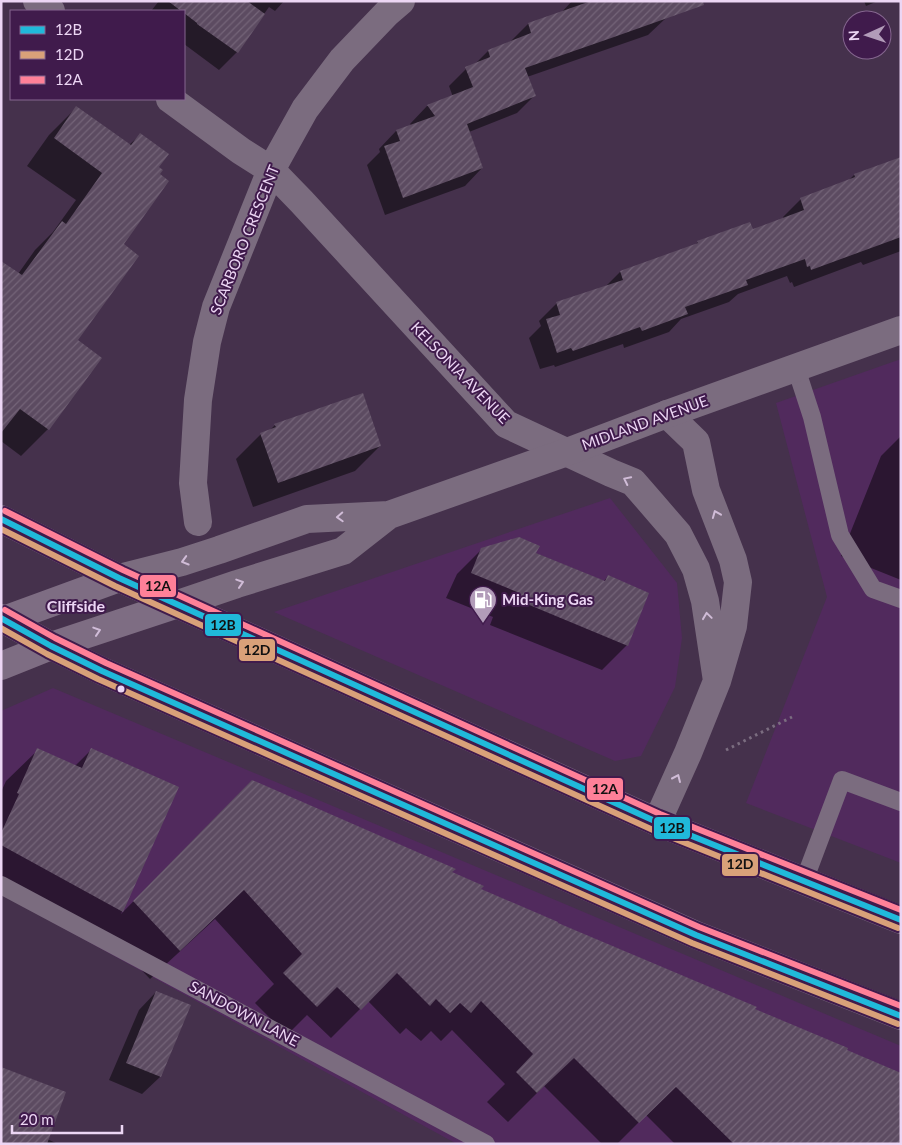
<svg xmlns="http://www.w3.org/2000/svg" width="902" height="1145" font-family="Lato,sans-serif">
<defs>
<pattern id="building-hatch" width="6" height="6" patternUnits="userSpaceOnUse" patternTransform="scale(1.25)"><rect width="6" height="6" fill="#5c4b61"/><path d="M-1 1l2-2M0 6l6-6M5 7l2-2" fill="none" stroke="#746478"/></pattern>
</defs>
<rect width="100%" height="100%" fill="#45314c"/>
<path fill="#512a5d" d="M 901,359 L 901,863 L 746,803 L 827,597 L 776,403 Z
M 610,498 L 677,583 L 682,638 L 675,687 L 641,756 L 615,761 L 274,612 Z
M 53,688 L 901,1046 L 901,1144 L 457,1144 L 1,894 L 1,711 Z"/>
<path fill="#0007" d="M 159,1 L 284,1 L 275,11 L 269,7 L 237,52 L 219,70 L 184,44 L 184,11 L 151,11 Z
M 572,1 L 677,1 L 666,18 L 648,35 L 527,77 L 535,95 L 517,113 L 469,132 L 482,168 L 465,186 L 385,215 L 367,165 L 380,152 L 379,149 L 396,131 L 412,126 L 410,124 L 427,106 L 453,97 L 449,86 L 466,69 L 474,65 L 488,51 L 511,41 L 528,24 L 561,13 Z
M 864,1 L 878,1 L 866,6 Z
M 76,108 L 129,145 L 140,135 L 157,168 L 76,340 L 48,429 L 21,456 L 1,441 L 1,262 L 18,274 L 35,250 L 53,232 L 76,200 L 27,166 L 49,135 Z
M 901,158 L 901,251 L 863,265 L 861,262 L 794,287 L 792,282 L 790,283 L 787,276 L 738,294 L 729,302 L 681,319 L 669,332 L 624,348 L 623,344 L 555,367 L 554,365 L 540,369 L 529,338 L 541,326 L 539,321 L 557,303 L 605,287 L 620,272 L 695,245 L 698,242 L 752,231 L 784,219 L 783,217 L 801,199 L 848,181 L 854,175 Z
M 275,425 L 380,446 L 355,471 L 253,507 L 236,459 L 261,434 L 269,431 Z
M 901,436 L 901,580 L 841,556 L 881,456 Z
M 482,549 L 535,553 L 604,581 L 608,576 L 627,645 L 602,670 L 490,625 L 493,617 L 446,598 L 457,574 Z
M 38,750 L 75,766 L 91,750 L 177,788 L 121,914 L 223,810 L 450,872 L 479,889 L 845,1051 L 901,1144 L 675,1144 L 646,1115 L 617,1144 L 602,1144 L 544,1086 L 508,1122 L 487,1102 L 505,1084 L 452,1030 L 441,1041 L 431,1031 L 421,1041 L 406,1028 L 400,1034 L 368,1001 L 331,1038 L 307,1015 L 287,1035 L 255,1003 L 274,984 L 215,919 L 150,979 L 103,930 L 1,893 L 1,792 L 6,781 Z
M 156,992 L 189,1005 L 160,1077 L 142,1094 L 109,1080 L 139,1010 Z
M 47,1139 L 58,1144 L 1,1144 Z"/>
<path fill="url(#building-hatch)" d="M 168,1 L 247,1 L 265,14 L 238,53 L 197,24 L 197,23 L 184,13 L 184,11 L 181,11 Z
M 591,1 L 703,1 L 704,5 L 614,37 L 525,68 L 536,96 L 467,124 L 483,168 L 403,198 L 384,146 L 400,141 L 396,130 L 435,116 L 427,105 L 473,87 L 465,67 L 490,57 L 488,50 L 531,33 L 528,23 Z
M 76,106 L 131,145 L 140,133 L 169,154 L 159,167 L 163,170 L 160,174 L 169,181 L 124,244 L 139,256 L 78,340 L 102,358 L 49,430 L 20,409 L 1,433 L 1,261 L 22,275 L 62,221 L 66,224 L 102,173 L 54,138 Z
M 901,157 L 901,237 L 811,270 L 810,266 L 807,267 L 805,259 L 746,280 L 748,285 L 685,307 L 688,314 L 642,331 L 640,327 L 573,351 L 571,348 L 557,353 L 546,319 L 560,315 L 556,302 L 623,280 L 620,271 L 698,243 L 697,241 L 750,222 L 753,229 L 804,210 L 800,198 L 855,177 L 854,174 Z
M 363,393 L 381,446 L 278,483 L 260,433 L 276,427 L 274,424 Z
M 519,537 L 540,546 L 536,553 L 605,581 L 608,575 L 649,593 L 628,646 L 515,599 L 517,592 L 471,573 L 481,548 Z
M 37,748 L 82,768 L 91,748 L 179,787 L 123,912 L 1,845 L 1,833 L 19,794 L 17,793 Z
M 252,780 L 456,869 L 452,872 L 484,886 L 481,889 L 558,922 L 558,923 L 757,1007 L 755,1009 L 848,1048 L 847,1050 L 901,1073 L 901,1144 L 734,1144 L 676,1087 L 639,1123 L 574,1058 L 537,1093 L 516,1072 L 533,1054 L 481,1001 L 471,1013 L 460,1003 L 450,1013 L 436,999 L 430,1006 L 397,973 L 361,1010 L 337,987 L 317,1007 L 283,973 L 302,954 L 244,890 L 180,951 L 133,901 Z
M 156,991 L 191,1005 L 161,1077 L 126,1063 Z
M 1,1067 L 66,1092 L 47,1144 L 1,1144 Z"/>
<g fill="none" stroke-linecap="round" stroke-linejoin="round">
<path stroke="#7b6d80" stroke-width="3" stroke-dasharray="2.5 4" stroke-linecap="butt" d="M 726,750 L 792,717"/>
<path stroke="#7b6c7f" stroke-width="18" d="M 796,368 L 812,417 L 840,535 L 873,589 L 901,599
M 804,881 L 842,780 L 901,802
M 1,885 L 486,1144"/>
<path stroke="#7b6c7f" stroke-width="28" d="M 37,1 L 51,11
M 170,99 L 241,151 L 271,170 L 302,202 L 506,424 L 611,473 L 633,482 L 653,505 L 678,534 L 696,569 L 705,601 L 717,681
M 198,522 L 193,483 L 198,400 L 207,342 L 216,307 L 271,170 L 305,109 L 342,60 L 387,13 L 401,1
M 657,822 L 688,753 L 717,681 L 733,626 L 738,582 L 733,560 L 706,490 L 696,442 L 667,414"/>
<path stroke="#7b6c7f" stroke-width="28" d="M 119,578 L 182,562 L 219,550 L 307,519 L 389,515 L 567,452 L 667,414 L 901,330
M 178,604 L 237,584 L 343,551 L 389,515"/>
<path stroke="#7e6d83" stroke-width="28" d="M 1,621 L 119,578
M 1,666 L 51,646 L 178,604"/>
<path stroke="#7c6c82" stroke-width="28" d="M 1,519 L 119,578 L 657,822 L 901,920
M 1,618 L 51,646 L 102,671 L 696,935 L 901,1016"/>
<defs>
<path id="bus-1" d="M 1,519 L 119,578 L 657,822 L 901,920
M 1,618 L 51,646 L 102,671 L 696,935 L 901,1016"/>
<path id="bus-2" d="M 1,529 L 115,586 L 653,830 L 898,928
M 1,628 L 47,654 L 98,679 L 692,943 L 898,1024"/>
<path id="bus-3" d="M 5,511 L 123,570 L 660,814 L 901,910
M 5,610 L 55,638 L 106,663 L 699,927 L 901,1006"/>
</defs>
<use href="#bus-1" stroke="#401b4c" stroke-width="10"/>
<use href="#bus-2" stroke="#401b4c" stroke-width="10"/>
<use href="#bus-3" stroke="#401b4c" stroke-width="10"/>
<use href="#bus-1" stroke="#20b9da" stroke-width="6"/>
<use href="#bus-2" stroke="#d9a179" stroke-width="6"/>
<use href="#bus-3" stroke="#ff8098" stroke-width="6"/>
</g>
<defs><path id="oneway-chevron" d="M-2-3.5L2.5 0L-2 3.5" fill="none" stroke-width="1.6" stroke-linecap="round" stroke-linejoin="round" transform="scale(1.25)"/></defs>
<g stroke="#d0bcd7">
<use href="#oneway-chevron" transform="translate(627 480) rotate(-154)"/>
<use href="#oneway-chevron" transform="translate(716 514) rotate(-112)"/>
<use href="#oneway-chevron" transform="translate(340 517) rotate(177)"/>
<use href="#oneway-chevron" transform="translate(185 561) rotate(164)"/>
<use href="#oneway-chevron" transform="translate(240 583) rotate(-18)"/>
<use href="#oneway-chevron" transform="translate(707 616) rotate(-98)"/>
<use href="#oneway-chevron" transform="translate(677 778) rotate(-66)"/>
</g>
<use stroke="#d0bcd8" href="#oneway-chevron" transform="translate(97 631) rotate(-18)"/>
<defs>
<symbol id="fuel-pin" viewBox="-11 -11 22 30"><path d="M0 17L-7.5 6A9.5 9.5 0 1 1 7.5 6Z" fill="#b29cb9" stroke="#401b4c"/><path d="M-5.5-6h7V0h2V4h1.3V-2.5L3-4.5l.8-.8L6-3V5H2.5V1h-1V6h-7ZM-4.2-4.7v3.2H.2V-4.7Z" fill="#fff"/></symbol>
</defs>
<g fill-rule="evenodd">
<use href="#fuel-pin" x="467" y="584" width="32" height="43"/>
</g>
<circle fill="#ecd6f4" stroke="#401b4c" stroke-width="2" cx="121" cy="689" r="4.5"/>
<g text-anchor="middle" stroke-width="4" stroke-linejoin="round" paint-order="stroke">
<g font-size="15" fill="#ecd6f4" stroke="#401b4c">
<text transform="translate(245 240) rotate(-68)" y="5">SCARBORO CRESCENT</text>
<text transform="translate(460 373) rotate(46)" y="5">KELSONIA AVENUE</text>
<text transform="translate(645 423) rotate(-20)" y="5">MIDLAND AVENUE</text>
<text transform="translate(244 1014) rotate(28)" y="5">SANDOWN LANE</text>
</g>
<g font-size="15" font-weight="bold" fill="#ecd6f4" stroke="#401b4c" text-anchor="start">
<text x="502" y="605">Mid-King Gas</text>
</g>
<g font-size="16" font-weight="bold" fill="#ecd6f4" stroke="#401b4c">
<text x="76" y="612">Cliffside</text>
</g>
</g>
<g stroke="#401b4c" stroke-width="2">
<rect x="139" y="574" width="38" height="24" rx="5" fill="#ff8098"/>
<rect x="204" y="613" width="38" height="24" rx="5" fill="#20b9da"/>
<rect x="238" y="638" width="38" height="24" rx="5" fill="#d9a179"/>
<rect x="586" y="777" width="38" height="24" rx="5" fill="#ff8098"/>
<rect x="653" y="816" width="38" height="24" rx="5" fill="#20b9da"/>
<rect x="721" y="853" width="38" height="24" rx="5" fill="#d9a179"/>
</g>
<g font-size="14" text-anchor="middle" font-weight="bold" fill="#111">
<text x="158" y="591">12A</text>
<text x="223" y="630">12B</text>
<text x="257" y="655">12D</text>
<text x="605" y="794">12A</text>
<text x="672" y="833">12B</text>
<text x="740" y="869">12D</text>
</g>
<rect width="902" height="1145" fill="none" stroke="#ecd6f4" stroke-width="5"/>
<rect x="10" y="10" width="175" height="90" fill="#401b4c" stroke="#85668f"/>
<rect x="20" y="26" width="25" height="8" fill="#20b9da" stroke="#85668f"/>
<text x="55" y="35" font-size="15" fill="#ecd6f4">12B</text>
<rect x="20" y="51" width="25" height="8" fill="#d9a179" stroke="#85668f"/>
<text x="55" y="60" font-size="15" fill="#ecd6f4">12D</text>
<rect x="20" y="76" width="25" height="8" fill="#ff8098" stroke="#85668f"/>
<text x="55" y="85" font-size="15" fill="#ecd6f4">12A</text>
<g transform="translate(867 35) rotate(267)"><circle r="24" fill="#401b4c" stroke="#85668f"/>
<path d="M0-4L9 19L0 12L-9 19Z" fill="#b29cb9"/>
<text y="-8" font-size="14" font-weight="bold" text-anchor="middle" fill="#ecd6f4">N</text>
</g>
<path d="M12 1125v8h110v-8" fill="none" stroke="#ecd6f4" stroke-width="2.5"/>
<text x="20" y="1125" font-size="15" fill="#ecd6f4" stroke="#401b4c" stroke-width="4" paint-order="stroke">20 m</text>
</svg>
